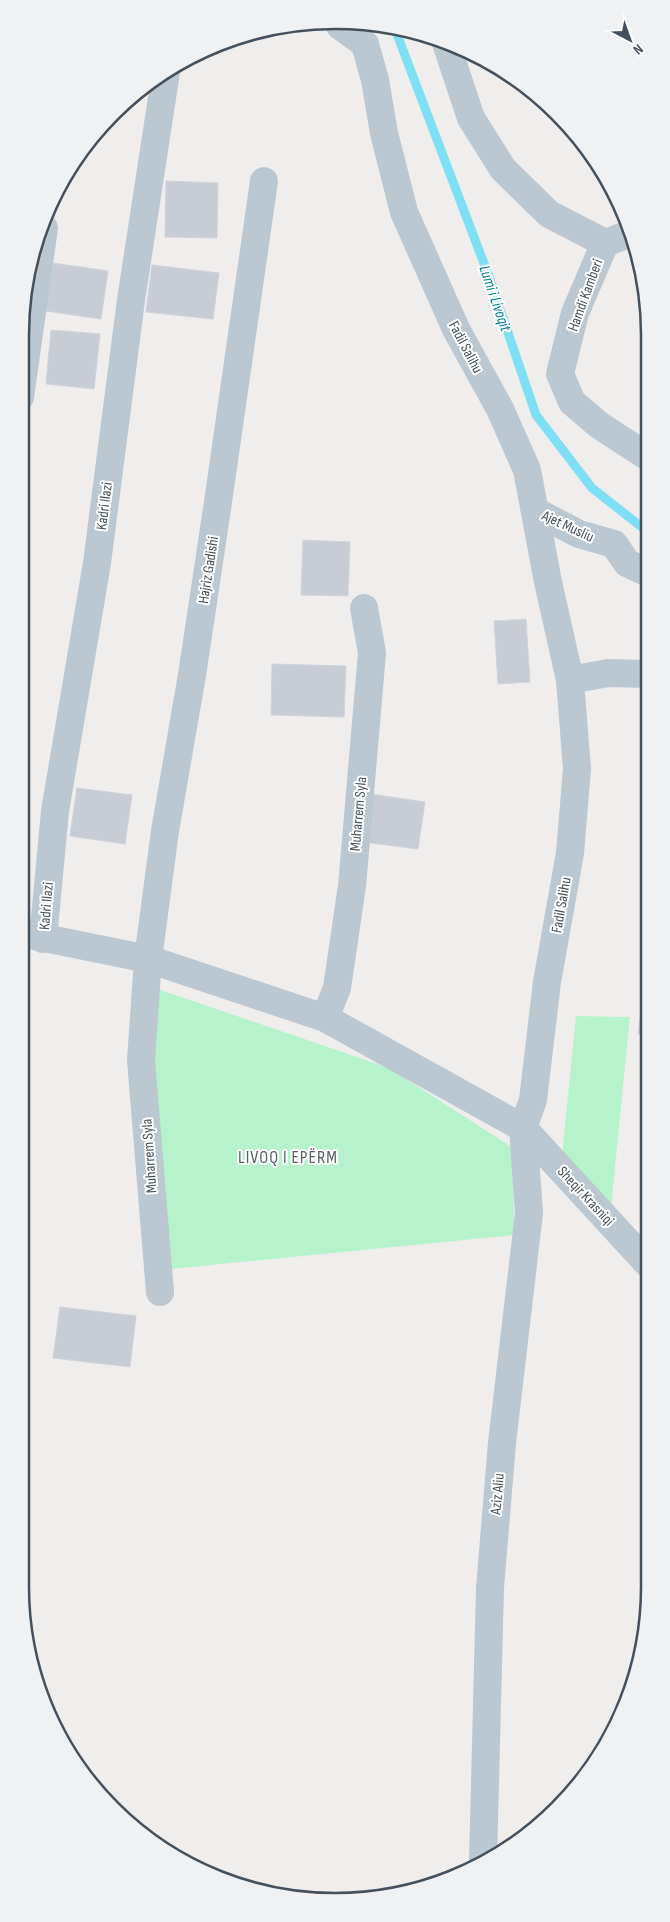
<svg xmlns="http://www.w3.org/2000/svg" width="670" height="1922" font-family="'Sofia Sans Condensed',sans-serif">
<rect width="100%" height="100%" fill="#f0eded"/>
<path fill="#b6f3cc" d="M 152,987 L 389,1068 L 513,1148 L 514,1235 L 171,1269 L 152,1095 Z
M 576,1016 L 630,1017 L 611,1208 L 562,1156 Z"/>
<g fill="none" stroke-linecap="round" stroke-linejoin="round">
<path stroke="#7fdff4" stroke-width="9" d="M 395,29 L 488,274 L 536,415 L 592,488 L 648,532"/>
</g>
<path fill="#c8ccd4" stroke="#d0d3da" d="M 166,181 L 218,183 L 217,238 L 165,237 Z
M 53,263 L 108,271 L 101,319 L 46,311 Z
M 152,265 L 219,273 L 213,319 L 146,312 Z
M 51,330 L 100,334 L 94,389 L 46,384 Z
M 303,540 L 350,542 L 348,596 L 301,595 Z
M 526,619 L 530,682 L 498,684 L 494,621 Z
M 272,664 L 346,666 L 344,717 L 271,715 Z
M 77,788 L 132,795 L 125,844 L 70,836 Z
M 370,794 L 425,802 L 418,849 L 363,842 Z
M 20,823 L 25,824 L 20,861 Z
M 644,986 L 649,986 L 649,1035 L 638,1034 Z
M 60,1307 L 136,1316 L 130,1367 L 53,1358 Z"/>
<g fill="none" stroke-linecap="round" stroke-linejoin="round">
<path stroke="#bcc8d1" stroke-width="28" d="M 340,26 L 365,44 L 375,80 L 384,133 L 404,212 L 456,329 L 500,409 L 527,470 L 548,582 L 570,680 L 577,769 L 570,853 L 547,982 L 533,1100 L 523,1128 L 529,1213 L 502,1443 L 490,1588 L 483,1861
M 446,43 L 471,118 L 503,169 L 549,214 L 605,243 L 629,234
M 605,243 L 575,313 L 560,374 L 572,402 L 599,425 L 648,457
M 20,397 L 44,228
M 535,511 L 579,534 L 614,544 L 627,563 L 648,573
M 570,680 L 608,673 L 648,674
M 20,933 L 148,959 L 325,1018 L 523,1128 L 649,1265
M 43,939 L 55,811 L 97,563 L 131,300 L 166,72
M 325,1018 L 337,988 L 352,886 L 372,653 L 364,608
M 160,1292 L 141,1060 L 148,959 L 165,831 L 192,675 L 217,509 L 264,181"/>
</g>
<g text-anchor="middle" stroke-width="4" stroke-linejoin="round" paint-order="stroke">
<g font-size="15" fill="#44515c" stroke="#fff">
<text transform="translate(585 295) rotate(-70)" y="5">Hamdi Kamberi</text>
<text transform="translate(466 347) rotate(62)" y="5">Fadil Salihu</text>
<text transform="translate(104 506) rotate(-83)" y="5">Kadri Ilazi</text>
<text transform="translate(568 526) rotate(25)" y="5">Ajet Musliu</text>
<text transform="translate(208 570) rotate(-81)" y="5">Hajriz Gadishi</text>
<text transform="translate(358 814) rotate(-85)" y="5">Muharrem Syla</text>
<text transform="translate(561 905) rotate(-80)" y="5">Fadil Salihu</text>
<text transform="translate(46 906) rotate(-85)" y="5">Kadri Ilazi</text>
<text transform="translate(149 1156) rotate(-94)" y="5">Muharrem Syla</text>
<text transform="translate(586 1196) rotate(47)" y="5">Sheqir Krasniqi</text>
<text transform="translate(497 1494) rotate(-85)" y="5">Aziz Aliu</text>
</g>
<g font-size="16" font-style="italic" fill="#037f9b" stroke="#fff">
<text transform="translate(496 298) rotate(71)" y="6">Lumi i Livoqit</text>
</g>
<g font-size="18" letter-spacing="1" fill="#595e63" stroke="#fff">
<text x="288" y="1163">LIVOQ I EPËRM</text>
</g>
</g>
<path d="M0 0H670V1922H0ZM335 29H335A306 306 0 0 1 641 335V1587A306 306 0 0 1 335 1893H335A306 306 0 0 1 29 1587V335A306 306 0 0 1 335 29Z" fill="#f0f1f2" fill-rule="evenodd"/>
<path fill="none" stroke="#44515c" stroke-width="2.5" d="M335 29H335A306 306 0 0 1 641 335V1587A306 306 0 0 1 335 1893H335A306 306 0 0 1 29 1587V335A306 306 0 0 1 335 29Z"/>
<g transform="translate(630 40) rotate(139)" stroke="#ffffff" stroke-width="4" paint-order="stroke">
<path d="M0-4L9 19L0 12L-9 19Z" fill="#44515c"/>
<text y="-8" font-size="14" font-weight="bold" text-anchor="middle" fill="#44515c">N</text>
</g>
</svg>
